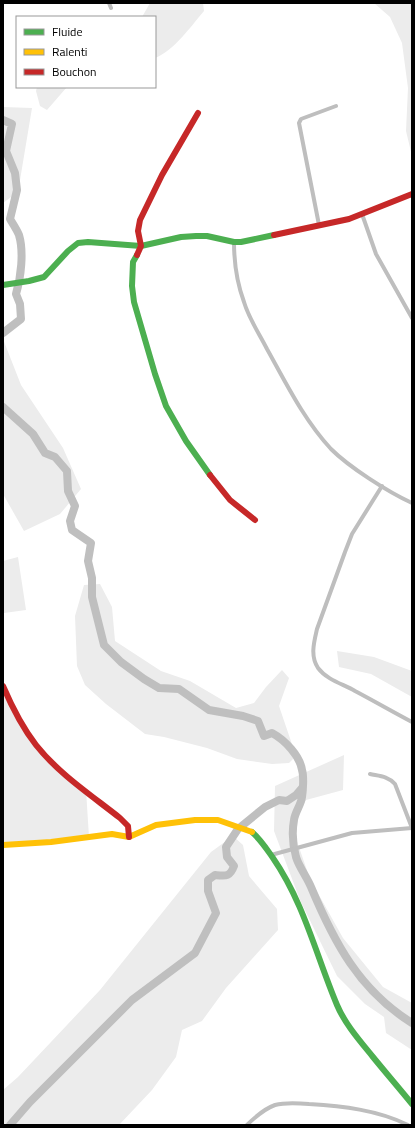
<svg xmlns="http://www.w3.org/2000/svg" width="415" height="1128" font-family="'Titillium Web',sans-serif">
<rect width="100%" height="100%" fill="#fff"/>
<path fill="#ececec" d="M 150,3 L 203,3 L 204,11 C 191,26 174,51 155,58 L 155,17 L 142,17 Z
M 374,3 L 412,3 L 412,156 L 406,131 L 408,88 L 402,43 L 390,17 Z
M 37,87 L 67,87 L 47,110 L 40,106 L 36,91 Z
M 3,107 L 32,108 L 18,192 L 3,203 Z
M 3,339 L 21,385 L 63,448 L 81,489 L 60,514 L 24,531 L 3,494 Z
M 18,557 L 26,610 L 4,613 L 3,613 L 3,561 Z
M 100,584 L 112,607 L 115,641 L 161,671 L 190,681 L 236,708 L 254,703 L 266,687 L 282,670 L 289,678 L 279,706 L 296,756 L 289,763 L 272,764 L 237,759 L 207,748 L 164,737 L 145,734 L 106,704 L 85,685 L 77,666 L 75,616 L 84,585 Z
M 337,651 L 374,657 L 412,671 L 412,697 L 371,674 L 339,667 Z
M 3,687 L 12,707 L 47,756 L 86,790 L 89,837 L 3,847 Z
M 344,755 L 343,790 L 306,800 L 292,827 L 310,879 L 343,938 L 383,987 L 412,1003 L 412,1050 L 386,1033 L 384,1017 L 365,1004 L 337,976 L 300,900 L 274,831 L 275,786 Z
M 233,836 L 243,845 L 249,876 L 277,909 L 278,930 L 226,988 L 202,1021 L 182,1030 L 176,1057 L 152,1090 L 119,1125 L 3,1125 L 3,1090 L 18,1077 L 100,990 L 211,852 Z"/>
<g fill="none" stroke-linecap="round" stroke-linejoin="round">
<path stroke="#bfbfbf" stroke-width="8" d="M 3,120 L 12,124 L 6,151 L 15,173 L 17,190 L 10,219 C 13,224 17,230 19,235 C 24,252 21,277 16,294 L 20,304 L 21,319 L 3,333
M 3,407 L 33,434 L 45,453 L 55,457 L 67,471 L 68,491 L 75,506 L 70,521 L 72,530 L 91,543 L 88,561 L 92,578 L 92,597 L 104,645 L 121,662 L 144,679 L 159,688 L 179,689 L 209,710 L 243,716 L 258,721 L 264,736 L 272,733 C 285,740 300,756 302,770 C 304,776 303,791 302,797 C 301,805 295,812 294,820 C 292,831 293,846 296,857 C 299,867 307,877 311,887 C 334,942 359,990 412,1023
M 10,1125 L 30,1102 L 132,1000 L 195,953 L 216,913 L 208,891 L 208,880 L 215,875 C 226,876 230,877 234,866 L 227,857 L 226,847 L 238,829 L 265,807 L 279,800 L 287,801 L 296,795 L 302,788"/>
<path stroke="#bebebe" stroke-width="4" d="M 109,3 L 111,8
M 362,214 L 376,254 L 412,318
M 319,225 L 299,123 L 301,119 L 336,106
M 234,242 C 234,263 237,283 244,302 C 249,319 259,333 267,349 C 286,383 304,420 331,449 C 349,467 388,492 412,503
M 382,486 L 352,534 L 345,552 L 317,629 C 314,642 310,656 318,668 C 327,680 343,684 355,691 C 374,701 393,712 412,722
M 370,774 C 379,776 388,776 395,784 L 412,828
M 271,855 L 352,833 L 412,828
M 247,1125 C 255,1117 264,1109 275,1105 C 286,1102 298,1103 309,1104 C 342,1106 378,1110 408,1125"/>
<path stroke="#4caf50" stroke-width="6" d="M 137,255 L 133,262 L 132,286 L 134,302 L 155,374 L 166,406 L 186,441 L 210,475
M 3,285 L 29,281 L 44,277 L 68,251 L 78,243 L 88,242 L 141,246 L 181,237 L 196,236 L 207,236 L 234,242 L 241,242 L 274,235
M 252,832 C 261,840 266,848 273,858 C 304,903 316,955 337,1005 C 345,1024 360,1041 373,1057 C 386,1073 399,1088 412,1104"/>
<path stroke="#ffc107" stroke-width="6" d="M 3,845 L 51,842 L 112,834 L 129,837 L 156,825 L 195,820 L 218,820 L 252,832"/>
<path stroke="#c62828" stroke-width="6" d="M 274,235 L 349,219 L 412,194
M 137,255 L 141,246 L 138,231 L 140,220 L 162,175 L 198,113
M 210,475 L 230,500 L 255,520
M 3,686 C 12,707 22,727 36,745 C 59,774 91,795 120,818 L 128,826 L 129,837"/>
</g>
<rect width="415" height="1128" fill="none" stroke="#000000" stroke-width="8"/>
<rect x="16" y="16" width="140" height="72" fill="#ffffff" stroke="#999999"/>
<rect x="24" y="29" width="20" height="6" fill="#4caf50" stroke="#999999"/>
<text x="52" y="36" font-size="12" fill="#000000">Fluide</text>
<rect x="24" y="49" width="20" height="6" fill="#ffc107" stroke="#999999"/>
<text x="52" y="56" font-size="12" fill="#000000">Ralenti</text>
<rect x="24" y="69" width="20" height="6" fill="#c62828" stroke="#999999"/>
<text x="52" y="76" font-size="12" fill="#000000">Bouchon</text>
</svg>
